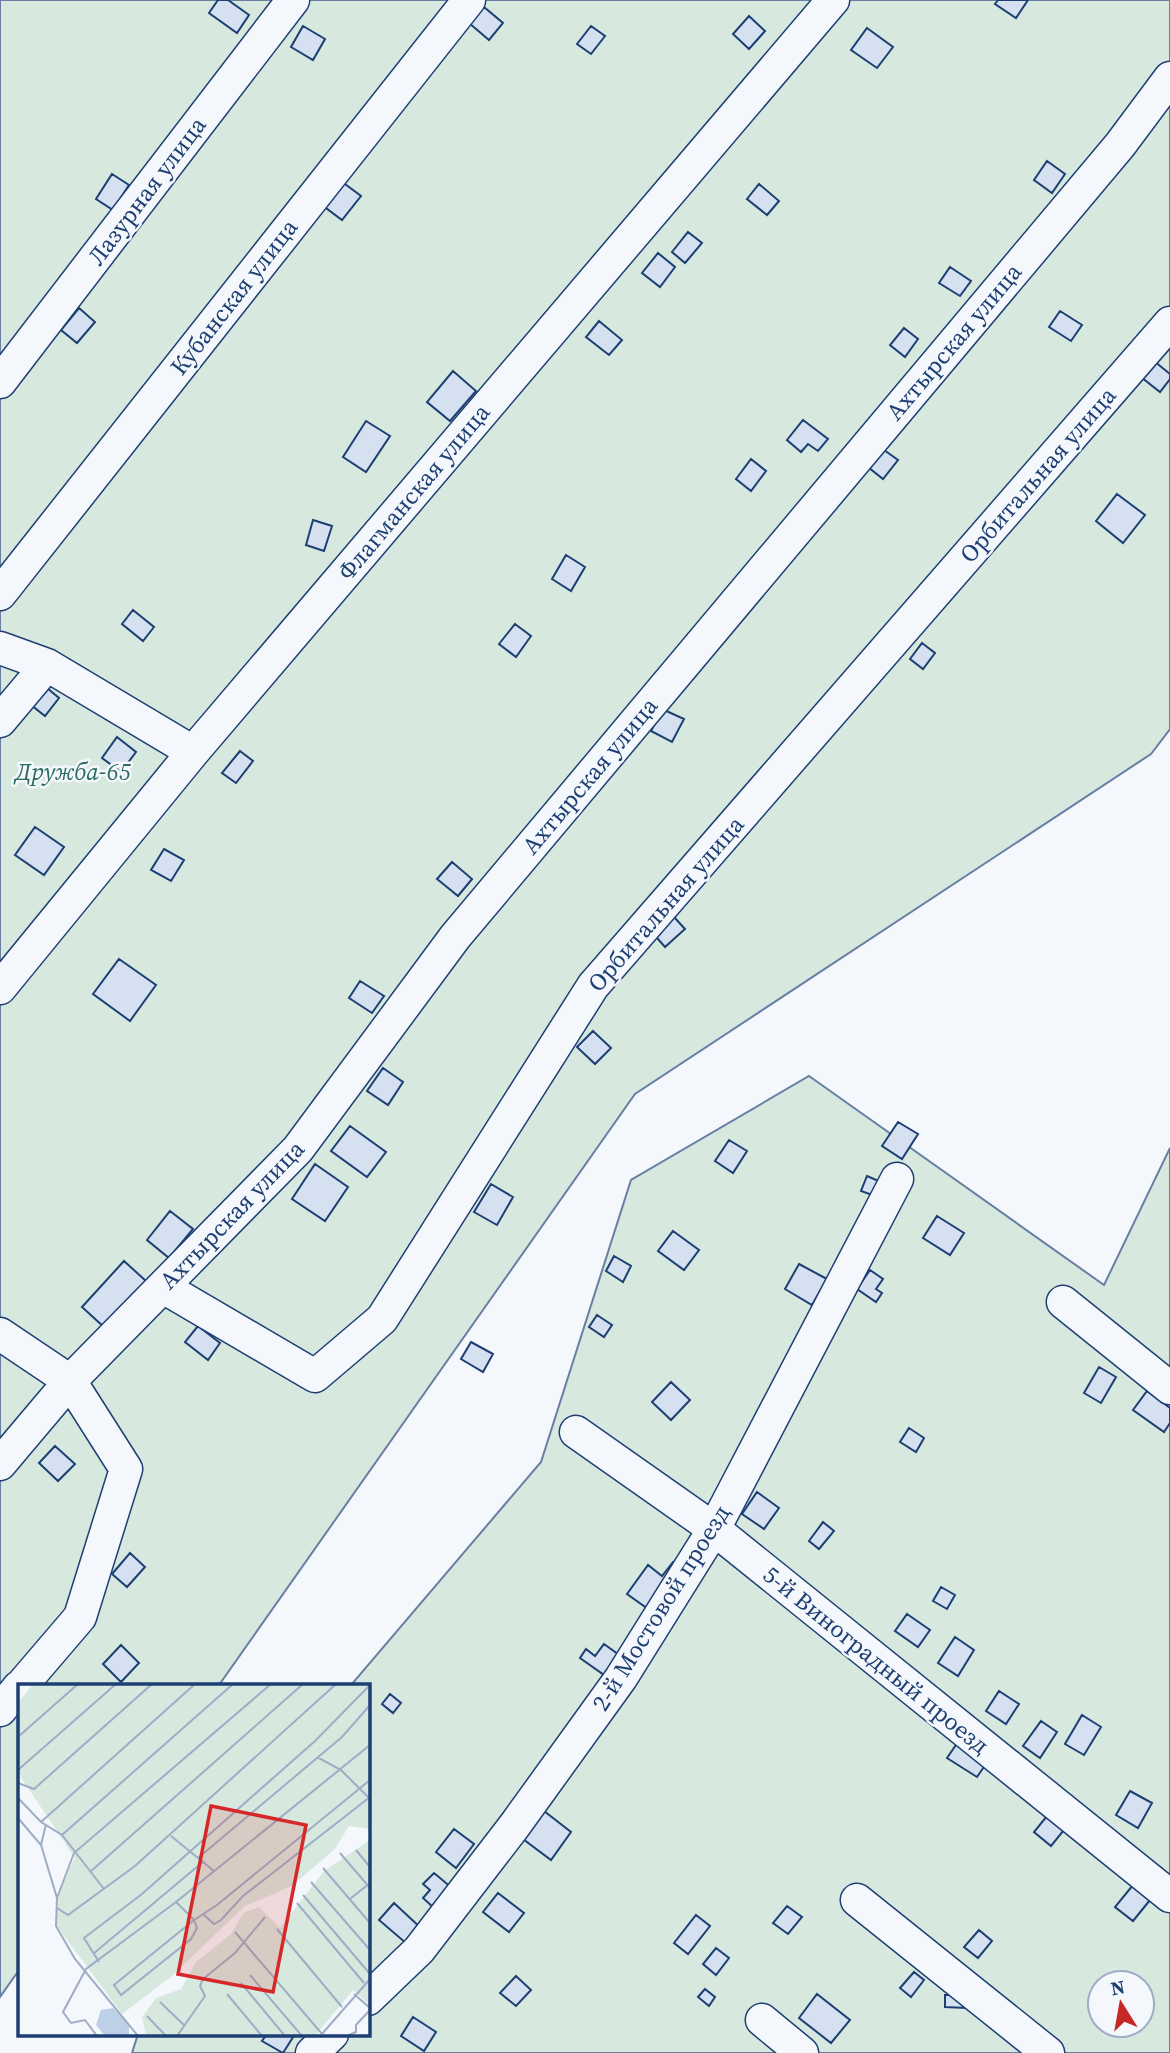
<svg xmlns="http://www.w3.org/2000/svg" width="1170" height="2053" font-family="'Source Serif 4',serif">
<rect width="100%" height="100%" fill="#f4f7fb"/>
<path fill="#d7e8df" stroke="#687fa3" stroke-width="2" fill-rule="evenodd" d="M 0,0 L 1170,0 L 1170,729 L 1151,754 L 635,1094 L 219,1685 L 19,1686 L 19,1970 L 0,1997 Z
M 809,1076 L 1104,1285 L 1170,1148 L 1170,2053 L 132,2053 L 138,2034 L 368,2034 L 368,1686 L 351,1685 L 541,1462 L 631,1180 ZM 1100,1983 L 1142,1983 L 1142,2025 L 1100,2025 Z"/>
<path fill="#d5e0f0" stroke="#1d3f73" stroke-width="2" d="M 218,0 L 228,0 L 249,15 L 237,33 L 209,13 Z
M 998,0 L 1028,0 L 1016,18 L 995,4 Z
M 484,7 L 503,23 L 489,40 L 469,23 Z
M 749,16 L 765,31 L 749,49 L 733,34 Z
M 303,26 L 325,39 L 313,60 L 291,47 Z
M 591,26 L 605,36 L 591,54 L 577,44 Z
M 867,28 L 893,47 L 877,68 L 851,50 Z
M 1047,161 L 1065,174 L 1052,193 L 1034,180 Z
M 112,174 L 129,185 L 113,210 L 96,199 Z
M 341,181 L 361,196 L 342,220 L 322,205 Z
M 759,184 L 779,201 L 767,215 L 747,199 Z
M 688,232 L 702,243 L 685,263 L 672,252 Z
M 658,253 L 675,267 L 660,287 L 642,273 Z
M 950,267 L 971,281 L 960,296 L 939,283 Z
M 79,308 L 95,322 L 77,343 L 61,330 Z
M 1060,311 L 1082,325 L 1071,341 L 1049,327 Z
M 599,321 L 622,340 L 609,355 L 586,337 Z
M 904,328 L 918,339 L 905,357 L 890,345 Z
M 1154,361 L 1170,374 L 1170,379 L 1160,392 L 1141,377 Z
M 453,371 L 476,391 L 450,421 L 427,402 Z
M 803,420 L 828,439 L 818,451 L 808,444 L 801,452 L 787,440 Z
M 366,421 L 390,436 L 366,472 L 343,457 Z
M 877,445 L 898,460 L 883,479 L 863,463 Z
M 751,459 L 766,471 L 751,491 L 736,479 Z
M 1117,494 L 1145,515 L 1123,543 L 1096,521 Z
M 313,520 L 332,526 L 324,551 L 306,545 Z
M 566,555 L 585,567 L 571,591 L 552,579 Z
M 133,610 L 154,627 L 143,641 L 122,624 Z
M 515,624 L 531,636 L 516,657 L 499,644 Z
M 922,643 L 935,653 L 923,669 L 910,659 Z
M 41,683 L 59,698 L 45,716 L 26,701 Z
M 662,709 L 684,719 L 672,742 L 651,731 Z
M 117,737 L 136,752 L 121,772 L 102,758 Z
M 240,751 L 253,761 L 236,783 L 222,773 Z
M 35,827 L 64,847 L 44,875 L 15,855 Z
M 164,849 L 184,860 L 171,881 L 151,870 Z
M 452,862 L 472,879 L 458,896 L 437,879 Z
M 674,917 L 685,929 L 665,947 L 650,930 L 667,924 Z
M 119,959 L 156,985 L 130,1021 L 93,994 Z
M 360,981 L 384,996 L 372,1013 L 349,998 Z
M 593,1031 L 611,1048 L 595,1064 L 577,1047 Z
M 383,1068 L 403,1082 L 388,1105 L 367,1091 Z
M 898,1122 L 918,1134 L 902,1159 L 882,1146 Z
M 350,1126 L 386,1152 L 367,1177 L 331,1151 Z
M 729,1140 L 747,1151 L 733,1173 L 715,1161 Z
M 315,1164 L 348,1187 L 325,1221 L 292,1199 Z
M 867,1176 L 881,1182 L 875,1196 L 861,1191 Z
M 491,1184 L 513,1197 L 497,1225 L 474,1212 Z
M 170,1211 L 193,1229 L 169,1258 L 147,1240 Z
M 937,1216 L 964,1233 L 950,1255 L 923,1238 Z
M 673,1231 L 699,1250 L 684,1270 L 658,1251 Z
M 614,1256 L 631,1266 L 623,1282 L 606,1271 Z
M 124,1261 L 146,1281 L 105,1328 L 82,1307 Z
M 799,1264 L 827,1279 L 812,1305 L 785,1289 Z
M 870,1270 L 883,1279 L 876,1289 L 882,1293 L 876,1302 L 857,1289 Z
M 597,1315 L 612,1325 L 604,1337 L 589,1327 Z
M 198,1326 L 220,1343 L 208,1360 L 185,1342 Z
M 471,1342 L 493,1354 L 483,1372 L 461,1359 Z
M 1099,1367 L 1116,1377 L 1101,1403 L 1084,1393 Z
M 671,1382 L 690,1400 L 671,1420 L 652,1402 Z
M 1147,1391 L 1170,1408 L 1170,1423 L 1164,1432 L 1133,1410 Z
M 909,1428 L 924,1438 L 916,1452 L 900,1442 Z
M 55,1446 L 75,1464 L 58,1481 L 39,1463 Z
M 757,1492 L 779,1508 L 764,1529 L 742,1514 Z
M 823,1522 L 834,1531 L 819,1549 L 809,1541 Z
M 130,1553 L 145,1567 L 127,1587 L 112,1574 Z
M 673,1562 L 682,1568 L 651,1611 L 627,1594 L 648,1565 L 662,1576 Z
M 941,1587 L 955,1595 L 947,1609 L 933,1601 Z
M 907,1614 L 930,1630 L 918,1647 L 895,1631 Z
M 955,1637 L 974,1650 L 958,1676 L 938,1663 Z
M 604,1644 L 622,1657 L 607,1677 L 580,1658 L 586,1649 L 595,1656 Z
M 121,1645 L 139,1663 L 121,1682 L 103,1664 Z
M 999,1691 L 1019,1704 L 1006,1724 L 986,1711 Z
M 390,1694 L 401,1703 L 393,1713 L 382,1704 Z
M 1082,1715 L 1101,1727 L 1084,1755 L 1065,1744 Z
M 1041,1721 L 1057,1732 L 1040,1758 L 1023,1746 Z
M 960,1739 L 990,1758 L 977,1777 L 947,1758 Z
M 1130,1791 L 1152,1803 L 1138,1828 L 1116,1815 Z
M 544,1811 L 571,1832 L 551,1860 L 523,1839 Z
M 1051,1811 L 1068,1825 L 1051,1846 L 1034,1832 Z
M 454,1829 L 474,1844 L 456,1868 L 436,1852 Z
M 434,1873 L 452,1888 L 434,1908 L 423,1898 L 430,1890 L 423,1884 Z
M 1133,1885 L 1150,1900 L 1133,1921 L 1115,1907 Z
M 498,1893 L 524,1913 L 509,1932 L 483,1912 Z
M 394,1903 L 422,1929 L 407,1944 L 379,1920 Z
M 787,1906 L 802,1917 L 788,1934 L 773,1923 Z
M 696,1915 L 710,1926 L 688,1954 L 674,1943 Z
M 979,1930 L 992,1941 L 978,1958 L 964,1947 Z
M 716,1948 L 729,1958 L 716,1975 L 703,1964 Z
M 914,1972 L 924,1980 L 911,1997 L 900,1988 Z
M 516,1976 L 531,1990 L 516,2006 L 500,1993 Z
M 705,1989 L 715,1997 L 709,2006 L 698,1997 Z
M 817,1994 L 850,2020 L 831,2043 L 799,2018 Z
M 945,1995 L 967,1995 L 967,2008 L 945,2007 Z
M 413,2017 L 436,2032 L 424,2051 L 401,2036 Z
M 267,2034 L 295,2034 L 283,2053 L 262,2041 Z"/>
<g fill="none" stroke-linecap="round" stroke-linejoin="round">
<defs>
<path id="minor" d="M 0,382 L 293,0
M 0,594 L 469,0
M 0,648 L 47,665 L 193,752
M 0,721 L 47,665
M 0,988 L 193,752 L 833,0
M 163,1287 L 315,1376 L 382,1319 L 593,986 L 1170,323
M 1063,1302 L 1170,1388
M 0,1334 L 70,1381 L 126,1469 L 80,1617 L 21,1686
M 576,1432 L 714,1529 L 1170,1896
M 0,1464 L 70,1381 L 298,1149 L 455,937 L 1120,145 L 1170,78
M 0,1710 L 19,1687
M 857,1900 L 1048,2053
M 368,1999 L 419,1950 L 515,1825 L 621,1678 L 714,1529 L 897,1179
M 762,2020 L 802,2053
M 312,2053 L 332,2034"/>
</defs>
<use href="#minor" stroke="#1d3f73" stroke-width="35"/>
<use href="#minor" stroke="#f4f7fb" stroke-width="32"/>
</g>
<g text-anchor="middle" stroke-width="5" stroke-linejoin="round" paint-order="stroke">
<g font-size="24" fill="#1d3f73" stroke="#f4f7fb">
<text transform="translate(147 191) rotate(-53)" y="8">Лазурная улица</text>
<text transform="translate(234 297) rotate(-52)" y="8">Кубанская улица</text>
<text transform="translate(954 342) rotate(-50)" y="8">Ахтырская улица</text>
<text transform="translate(1038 475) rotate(-49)" y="8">Орбитальная улица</text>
<text transform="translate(414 492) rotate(-50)" y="8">Флагманская улица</text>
<text transform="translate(590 776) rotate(-50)" y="8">Ахтырская улица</text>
<text transform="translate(666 904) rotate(-49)" y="8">Орбитальная улица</text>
<text transform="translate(232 1215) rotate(-46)" y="8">Ахтырская улица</text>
<text transform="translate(661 1608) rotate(-58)" y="8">2-й Мостовой проезд</text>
<text transform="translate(876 1660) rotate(39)" y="8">5-й Виноградный проезд</text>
</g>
<g font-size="24" font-style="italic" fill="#2c6c60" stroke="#f4f7fb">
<text x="73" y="780">Дружба-65</text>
</g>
</g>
<g transform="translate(18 1684)">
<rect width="352" height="352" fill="#f4f7fb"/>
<path d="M 15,0 L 352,0 L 352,145 L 331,142 L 317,165 L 274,202 L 227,222 L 154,292 L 104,330 L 38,241 L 41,205 L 57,174 L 0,89 L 0,19 ZM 352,156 L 352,321 L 335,306 L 297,352 L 128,352 L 124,333 L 138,314 L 163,305 L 178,278 L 213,250 L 225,229 L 241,223 L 262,244 L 306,187 Z" fill="#d7e8df"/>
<path d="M 95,324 L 111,341 L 111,352 L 87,352 L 78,341 L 83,326 Z" fill="#bed0e5"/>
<path fill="none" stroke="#9eadc5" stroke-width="2" d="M 0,53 L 60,0M 299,73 L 323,86 L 351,114M 0,86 L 98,0M 0,99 L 16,105 L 134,0M 0,114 L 23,138 L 44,151 L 86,205M 0,134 L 23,161 L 39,214 L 38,242 L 57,275 L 120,352M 23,138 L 177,0M 44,151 L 215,0M 153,152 L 196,187M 23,161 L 28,140M 338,166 L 352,183M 322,169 L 352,204M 180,174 L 324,53 L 352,21M 305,184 L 352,239M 72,188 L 285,0M 293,198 L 352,266M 285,211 L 352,290M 39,214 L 56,169 L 253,0M 332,215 L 352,199M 158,218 L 176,236 L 179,244 L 173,255 L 103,311 L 96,301 L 176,236 L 199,221 L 352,96M 279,219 L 346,299M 39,224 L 50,231 L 117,182 L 318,0M 185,230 L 196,240 L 203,236 L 225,212 L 352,113M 259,245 L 324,323M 217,248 L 304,350M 75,270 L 186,177M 81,278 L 66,254 L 124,210 L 297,57 L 352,1M 232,291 L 284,352M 223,299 L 267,352M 209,310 L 244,352M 336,310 L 352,324M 142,318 L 167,342M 129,332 L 148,352M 304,350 L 352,295M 79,352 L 67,336 L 53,339 L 45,328 L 68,285 L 158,218 L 352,61M 159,352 L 187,312 L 182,302 L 185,295 L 217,269 L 247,233M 328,352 L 338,348 L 338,341 L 352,326"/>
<path fill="#d62828" fill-opacity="0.15" stroke="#d62828" stroke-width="3.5" d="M 193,122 L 288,141 L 255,308 L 160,290 Z"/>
<rect width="352" height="352" fill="none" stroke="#1d3f73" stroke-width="3.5"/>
</g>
<g transform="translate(1121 2004) rotate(349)"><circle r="33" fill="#f4f7fb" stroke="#9eadc5" stroke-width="2"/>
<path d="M0-5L12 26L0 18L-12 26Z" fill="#c62828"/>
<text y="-10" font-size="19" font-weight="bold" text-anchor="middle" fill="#1d3f73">N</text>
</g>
</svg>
